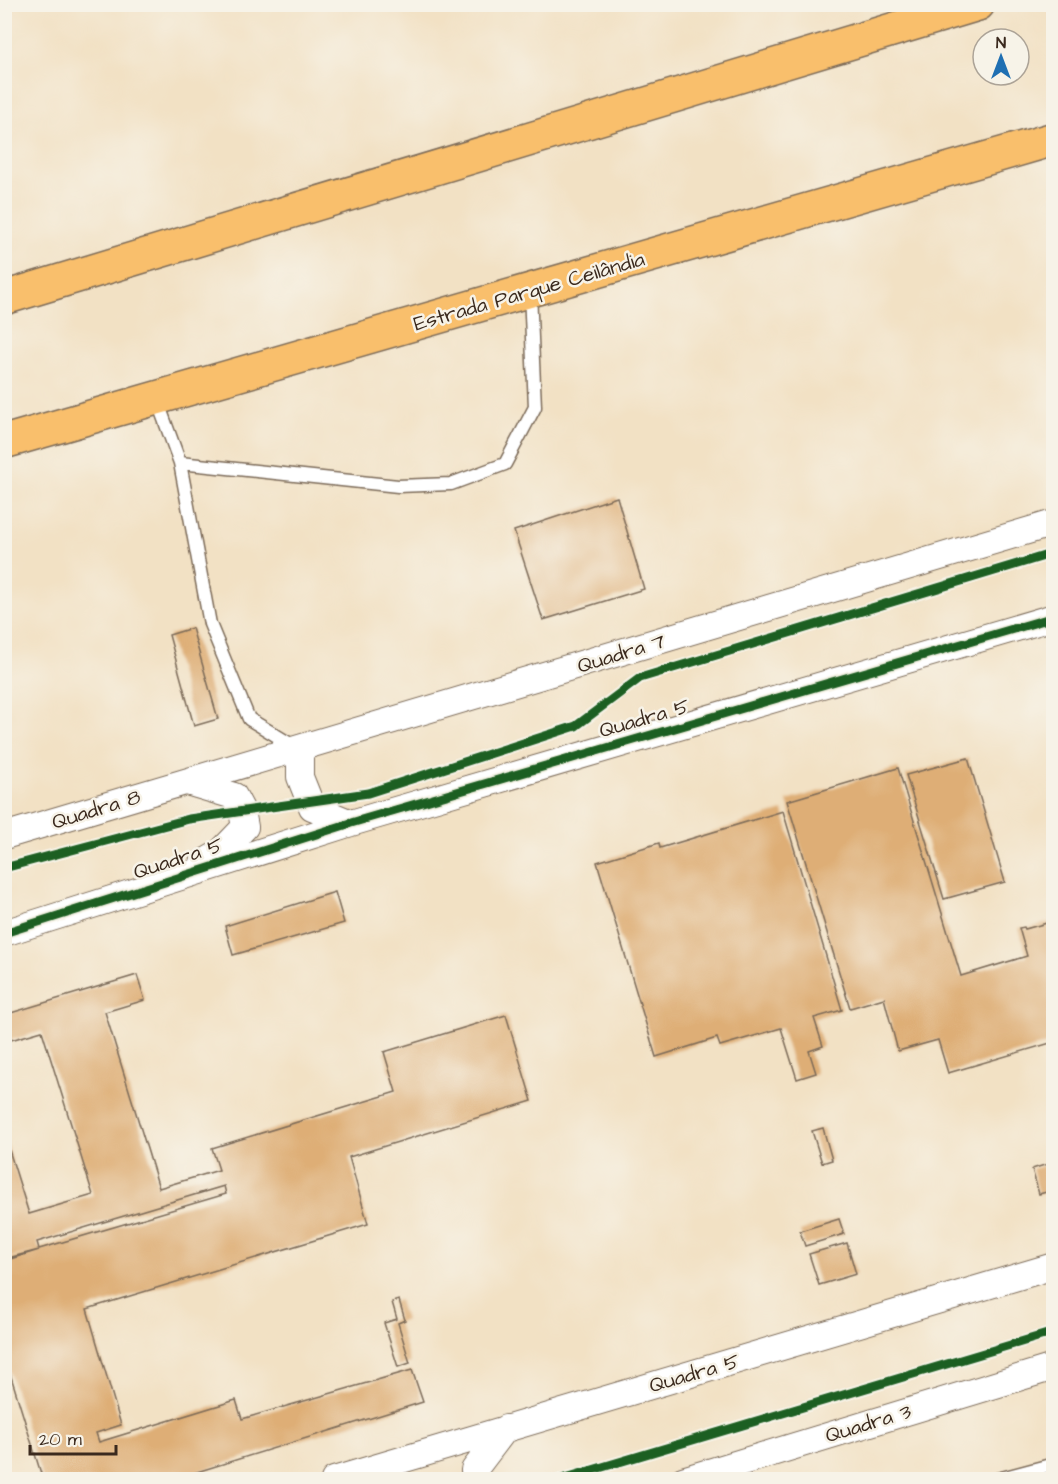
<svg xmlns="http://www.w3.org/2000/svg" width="1058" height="1484" font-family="'Architects Daughter',sans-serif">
<rect width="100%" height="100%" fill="#f7f3e8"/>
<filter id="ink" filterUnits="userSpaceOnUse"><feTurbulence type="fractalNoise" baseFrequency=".0167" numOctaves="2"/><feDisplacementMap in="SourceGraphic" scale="12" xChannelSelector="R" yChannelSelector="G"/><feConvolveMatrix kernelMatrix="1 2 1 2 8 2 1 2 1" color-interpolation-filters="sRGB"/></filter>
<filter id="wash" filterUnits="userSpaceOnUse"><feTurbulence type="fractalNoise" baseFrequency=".008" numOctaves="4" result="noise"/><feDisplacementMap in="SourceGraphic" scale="24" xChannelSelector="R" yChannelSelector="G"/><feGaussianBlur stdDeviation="1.35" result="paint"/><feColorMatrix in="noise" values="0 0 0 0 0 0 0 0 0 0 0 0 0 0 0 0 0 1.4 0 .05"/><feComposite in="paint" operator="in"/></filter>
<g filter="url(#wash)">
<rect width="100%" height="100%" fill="#f2e1c4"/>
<g id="blocks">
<path fill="#deae76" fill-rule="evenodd" d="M 617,497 L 644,589 L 543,620 L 514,531 Z
M 192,628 L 218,719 L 194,726 L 169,635 Z
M 968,758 L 1005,882 L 944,899 L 906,775 Z
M 898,768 L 961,976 L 1027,956 L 1019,928 L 1024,927 L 1025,929 L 1054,921 L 1054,1042 L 948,1073 L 938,1040 L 898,1051 L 884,998 L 850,1008 L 787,801 Z
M 783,811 L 842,1010 L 814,1018 L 823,1046 L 809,1051 L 816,1073 L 797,1079 L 781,1028 L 720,1046 L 717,1038 L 656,1057 L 597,862 L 659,843 L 660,848 Z
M 335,892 L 344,923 L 233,955 L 225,926 Z
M 137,975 L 145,1000 L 105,1012 L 159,1188 L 219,1170 L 212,1148 L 396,1092 L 384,1052 L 506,1015 L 532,1101 L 349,1157 L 368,1224 L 87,1309 L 121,1425 L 96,1433 L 99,1442 L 236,1400 L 242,1419 L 412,1370 L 423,1402 L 171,1480 L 43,1480 L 4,1354 L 4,1261 L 39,1250 L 4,1259 L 4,1134 L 29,1214 L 93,1195 L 42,1031 L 4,1042 L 4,1015 ZM 224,1186 L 226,1194 L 39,1249 L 37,1242 Z
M 823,1128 L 832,1160 L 822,1163 L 812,1131 Z
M 1054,1162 L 1054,1190 L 1039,1194 L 1032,1169 Z
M 839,1219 L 844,1234 L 805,1246 L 800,1231 Z
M 847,1243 L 856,1274 L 819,1285 L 809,1254 Z
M 399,1300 L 405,1320 L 398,1323 L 410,1363 L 398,1367 L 384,1323 L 397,1319 L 392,1302 Z"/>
</g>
</g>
<g filter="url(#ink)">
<use href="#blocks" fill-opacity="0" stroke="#7b6a58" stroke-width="1.5"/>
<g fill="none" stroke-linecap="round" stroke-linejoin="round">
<defs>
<path id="lane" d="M 157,400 L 180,463 L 210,624 L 249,719 L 295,747
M 180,463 L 398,486 L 451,484 L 505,464 L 535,407 L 530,292
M 994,1480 L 1054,1464"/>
<path id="street" d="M 300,750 L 300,777 L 312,807 L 351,823
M 187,782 L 234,796 L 242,811 L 245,827 L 220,853 L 203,863
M 4,836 L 1054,523
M 4,933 L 351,823 L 1054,617
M 334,1480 L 1054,1266
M 476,1480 L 474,1470 L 506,1428
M 683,1480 L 1054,1367"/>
<path id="highway" d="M 4,298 L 978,4
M 4,442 L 1054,139"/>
</defs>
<use href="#lane" stroke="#7b6a58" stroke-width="15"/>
<use href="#street" stroke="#7b6a58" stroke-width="28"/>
<use href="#highway" stroke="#7b6a58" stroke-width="36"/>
<use href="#lane" stroke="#fff" stroke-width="12"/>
<use href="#street" stroke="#fff" stroke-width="26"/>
<use href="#highway" stroke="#f9bf6c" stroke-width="33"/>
<defs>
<path id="cycleway" d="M 4,868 L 189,819 L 368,793 L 576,726 L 640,678 L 1054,553
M 4,933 L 351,823 L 1054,617
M 559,1480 L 1054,1332"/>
</defs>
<use href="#cycleway" stroke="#f7f3e8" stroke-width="13"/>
<use href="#cycleway" stroke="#1b5e20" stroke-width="9"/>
</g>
</g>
<g text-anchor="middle" stroke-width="5" stroke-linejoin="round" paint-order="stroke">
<g font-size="21" fill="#3b2a1e" stroke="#f7f3e8">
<text transform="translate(529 291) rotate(-16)" y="7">Estrada Parque Ceilândia</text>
<text transform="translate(621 653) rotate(-17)" y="7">Quadra 7</text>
<text transform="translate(644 718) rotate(-16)" y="7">Quadra 5</text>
<text transform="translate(96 809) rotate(-17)" y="7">Quadra 8</text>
<text transform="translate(178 858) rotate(-18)" y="7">Quadra 5</text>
<text transform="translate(694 1373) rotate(-16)" y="7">Quadra 5</text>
<text transform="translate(868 1423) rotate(-17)" y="7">Quadra 3</text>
</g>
</g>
<rect width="1058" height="1484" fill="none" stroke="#f7f3e8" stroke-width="24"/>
<g transform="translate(1001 57)"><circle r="28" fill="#f7f3e8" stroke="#aca397" stroke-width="1.5"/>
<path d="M0-4.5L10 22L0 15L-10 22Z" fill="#1f6fb2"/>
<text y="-9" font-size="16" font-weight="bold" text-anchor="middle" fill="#3b2a1e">N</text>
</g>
<path d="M30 1445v9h86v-9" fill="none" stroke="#3b2a1e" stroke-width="3"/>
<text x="39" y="1445" font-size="18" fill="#3b2a1e" stroke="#f7f3e8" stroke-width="4.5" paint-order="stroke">20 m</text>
</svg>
